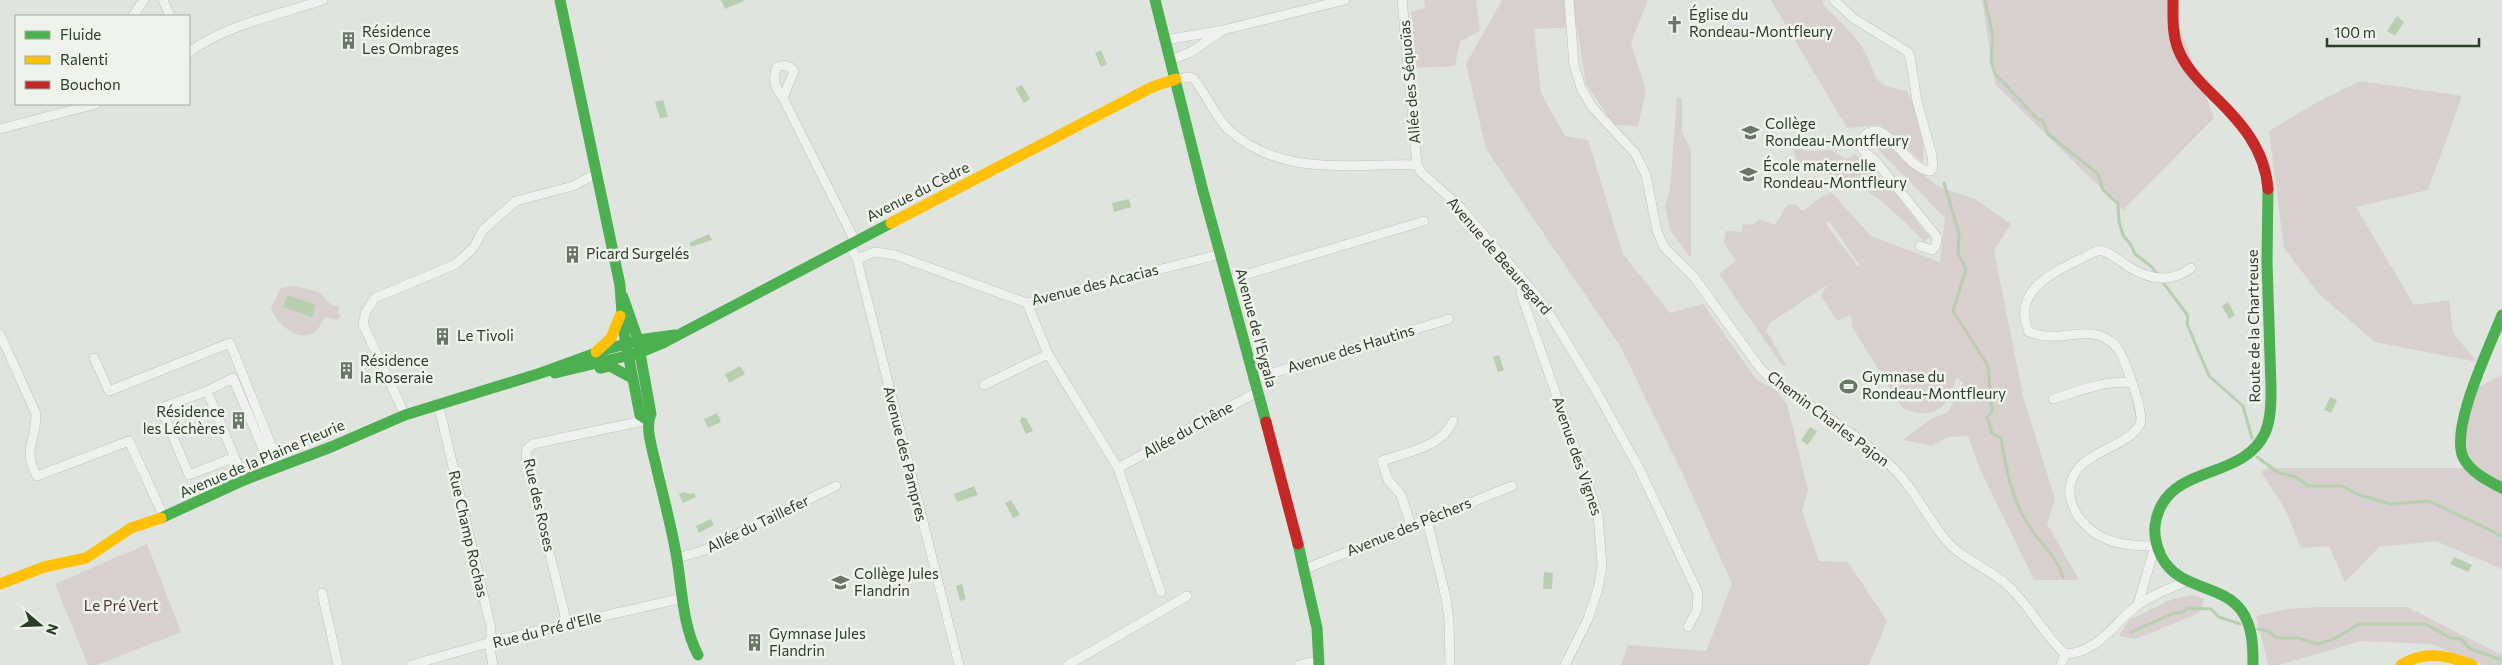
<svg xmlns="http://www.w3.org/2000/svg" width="2502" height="665" font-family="Commissioner,sans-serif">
<rect width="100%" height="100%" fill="#e0e4df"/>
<path fill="#d7d0ce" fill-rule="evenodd" d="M 1424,0 L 1476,0 L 1480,31 L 1460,41 L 1455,66 L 1416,68 L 1411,12 L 1425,8 Z
M 1502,0 L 1648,0 L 1631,43 L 1646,90 L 1638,126 L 1614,125 L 1586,84 L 1577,27 L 1534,29 L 1541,93 L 1565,136 L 1588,140 L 1623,254 L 1670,313 L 1703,304 L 1756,379 L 1777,391 L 1787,404 L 1808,490 L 1802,511 L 1819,561 L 1848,562 L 1887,621 L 1869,665 L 1621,665 L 1628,645 L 1706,651 L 1732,584 L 1686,481 L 1620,346 L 1486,149 L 1466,64 Z
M 1771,0 L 1823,0 L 1823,5 C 1836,18 1854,33 1863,49 C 1880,78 1868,84 1907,91 L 1924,127 L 1923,163 L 1880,125 L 1847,128 Z
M 1982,0 L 2169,0 L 2214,118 L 2123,210 L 1995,84 Z
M 2361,81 L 2462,96 L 2428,190 L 2356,207 L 2414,305 L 2449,300 L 2453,333 L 2477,362 L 2375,342 L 2319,294 L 2284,248 L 2269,131 L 2319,101 Z
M 1677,97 L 1682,99 L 1682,132 L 1691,150 L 1691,258 L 1670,230 L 1665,206 L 1670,189 Z
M 1882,142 L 1939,187 L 1975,199 L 2011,224 L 1994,251 L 2024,400 L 2055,499 L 2047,524 L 2079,580 L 2034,580 L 1979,467 L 1968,436 L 1948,437 L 1932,446 L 1903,440 L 1931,419 L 1948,412 L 1963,383 L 1957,377 C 1954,383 1952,390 1950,396 C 1940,416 1918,417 1902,407 L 1852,327 L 1851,315 L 1837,321 L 1821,296 L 1827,285 L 1770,323 L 1766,330 L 1787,367 L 1781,364 L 1719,274 L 1736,261 L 1724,243 L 1726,231 L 1742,232 L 1743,224 L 1752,225 L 1760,219 L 1774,225 C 1781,219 1782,210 1789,204 L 1797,205 L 1801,210 L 1805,210 L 1815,201 L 1831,192 L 1871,236 L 1940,262 L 1945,218 L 1876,147 ZM 1829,221 L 1861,267 L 1857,265 L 1826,224 Z
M 1792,148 L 1808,151 L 1830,150 L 1846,159 L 1855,154 L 1895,193 L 1929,237 L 1925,242 C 1886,204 1861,175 1803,170 L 1798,164 Z
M 295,286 L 319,292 L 331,305 L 339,307 L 337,313 L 341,314 L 338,320 L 325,317 C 322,321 320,327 317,330 C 300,346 276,323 271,308 L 281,288 Z
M 2502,375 L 2502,569 L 2436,541 L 2379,547 L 2345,582 L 2329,546 L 2301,548 L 2285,509 L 2261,472 L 2267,468 L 2466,468 L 2465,425 L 2478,387 Z
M 147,544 L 181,632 L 97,665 L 88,665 L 55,584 Z
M 2193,595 L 2204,599 L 2199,613 L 2136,639 L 2119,636 L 2129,620 L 2173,599 Z
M 2320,607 L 2407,607 L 2502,655 L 2502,665 L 2482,665 L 2431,644 L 2361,641 L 2279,665 L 2268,665 L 2256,616 L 2287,609 Z"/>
<path fill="#b7ceaf" d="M 721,0 L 743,0 L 744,1 L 725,9 Z
M 2397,16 L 2404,22 L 2395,36 L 2387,31 Z
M 1101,50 L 1107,64 L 1101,67 L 1095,53 Z
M 1022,85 L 1030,99 L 1024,103 L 1015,88 Z
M 663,100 L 668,117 L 660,118 L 655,102 Z
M 1129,199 L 1131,207 L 1114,212 L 1112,203 Z
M 709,234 L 712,240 L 691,247 L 689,243 Z
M 287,295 L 316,305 L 312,317 L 283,307 Z
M 2228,302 L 2235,315 L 2229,319 L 2222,306 Z
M 1499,355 L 1504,370 L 1498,372 L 1493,357 Z
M 740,366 L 745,374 L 729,383 L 725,374 Z
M 2330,397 L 2337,400 L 2331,413 L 2324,410 Z
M 717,413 L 721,422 L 708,428 L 704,419 Z
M 1022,417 L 1026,418 L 1033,431 L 1026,434 L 1020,421 Z
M 1810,427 L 1817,431 L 1808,445 L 1801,440 Z
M 974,486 L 978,495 L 957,502 L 954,494 Z
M 684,492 L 690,494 L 694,493 L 696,497 L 683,503 L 679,494 Z
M 1011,500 L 1020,515 L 1013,518 L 1005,503 Z
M 711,519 L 714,525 L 699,533 L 696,526 Z
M 2454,557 L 2472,565 L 2468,572 L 2450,564 Z
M 1544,572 L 1553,573 L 1552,589 L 1543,589 Z
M 962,584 L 966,599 L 960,601 L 956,586 Z"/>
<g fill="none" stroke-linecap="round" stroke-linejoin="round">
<path stroke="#b7ceaf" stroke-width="3" d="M 1985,0 L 1993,37 L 1991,61 L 1995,74 L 2038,119 L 2043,121 L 2048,134 L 2098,174 L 2103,190 L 2118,204 L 2119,222 L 2123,235 L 2131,245 L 2135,254 L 2151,266 L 2188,316 L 2187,324 L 2209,376 L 2243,406 L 2252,438
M 1944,183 L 1959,233 L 1958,253 L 1966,269 L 1953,311 L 1988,366 L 1992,412 L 1987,417 L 1992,433 L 2001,438 C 2006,468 2011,499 2029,526 C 2042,545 2056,555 2063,577
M 2257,457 L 2279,473 L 2296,477 L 2308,486 L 2341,486 L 2360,495 L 2390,504 L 2429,501 L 2502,536
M 2258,629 L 2268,631 L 2277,638 L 2298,638 L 2318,644 L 2336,638 L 2359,624 L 2425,624 L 2451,638 L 2461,639 L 2470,649 L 2502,660
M 2131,632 L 2174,613 L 2182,613 L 2187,608 L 2211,609 L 2219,617 L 2240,624"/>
<defs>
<path id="street" d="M 163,0 L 170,16
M 1402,0 L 1417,165 L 1422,173 L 1459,206 L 1537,296 L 1552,318 L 1595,389 L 1640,470 L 1698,593 L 1697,610 L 1688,627
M 1569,0 L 1574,65 L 1581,88 L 1592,107 L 1635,153 L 1646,175 L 1657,231 L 1664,247 L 1694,277 L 1760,368 L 1769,377 C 1809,407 1854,431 1891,466 C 1914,488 1926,516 1945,539 C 1961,559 1988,568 2006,584 C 2029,604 2042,633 2065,654 C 2099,653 2113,623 2138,605 C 2152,595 2171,588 2187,581
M 1834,0 L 1853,18 L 1908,52 L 1910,57 L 1917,101 L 1932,156 L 1933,167 L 1931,171 C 1905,171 1887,115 1865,135 C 1854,145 1866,154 1874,159 L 1937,237 L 1936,246 L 1932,250 L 1920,246
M 133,16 L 144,0
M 1166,40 L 1223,30 L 1345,0
M 189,52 C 228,24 278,15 323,0
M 1171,60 L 1191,52 L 1223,30
M 1176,79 L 1189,77 L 1194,79 C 1207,95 1215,117 1229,130 C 1282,178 1351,163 1417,165
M 783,98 C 775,88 772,79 777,67 C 784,64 789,65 794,71 L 783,98 L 855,241
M 0,129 L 96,104
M 849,244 L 857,259 L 959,665
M 857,259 L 875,252 L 895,255 L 1027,303 L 1221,254
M 1519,276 L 1522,297 L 1598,514 L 1602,566 L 1598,589 L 1588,619 L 1565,665
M 1228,280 L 1424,221
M 1027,303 L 1048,354 L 1118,468 L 1161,592
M 0,334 L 36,414 C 36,442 22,450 37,476 L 129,441 L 164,517
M 94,358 L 109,391 L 230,343 L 280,467
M 1253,379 L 1449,319
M 984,385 L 1048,354
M 207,391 L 161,408 L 189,475 L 233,458
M 2053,399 C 2076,392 2107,379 2131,383
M 438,403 L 491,628 L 490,649 L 493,665
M 405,415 L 363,324 L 366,311 L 375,298 L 456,264 L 474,247 L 483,230 L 516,201 L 573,186 L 596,174
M 1118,468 L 1257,392
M 244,480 L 207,391 L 233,378 L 272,470
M 1427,520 L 1446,598 L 1449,621 L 1450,665
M 1411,526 L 1401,495 L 1388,480 L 1382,461 C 1407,452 1442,447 1453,421
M 677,558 L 702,551 L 836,486
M 1305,569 L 1512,486
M 322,593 L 338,665
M 2138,604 L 2155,546 C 2126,546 2100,544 2080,519 C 2073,509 2069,500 2070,488 C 2073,451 2127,450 2140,424 C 2145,413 2124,356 2116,346 C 2114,343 2109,341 2107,339 C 2090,328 2067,338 2048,336 C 2041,336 2035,334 2029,332 C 2008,285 2066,268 2098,250 C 2109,251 2117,259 2126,265 C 2147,279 2170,284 2191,268
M 567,624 L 526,456 L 527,449 L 533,444 L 648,420
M 411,665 L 502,639 L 683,598
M 1068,665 L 1187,596
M 1299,665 L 1319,660
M 2061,665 L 2065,654"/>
</defs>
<use href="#street" stroke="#bec2bd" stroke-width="10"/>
<use href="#street" stroke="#eef1ee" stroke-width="9"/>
<path stroke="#4caf50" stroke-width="11" d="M 560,0 L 620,285 L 623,328 L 640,415 L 648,420
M 1155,0 L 1203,191 L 1266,422
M 623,297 L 637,337 L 651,414 C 644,428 654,454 657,470 C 664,499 672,529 677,559 C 682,590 683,627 698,655
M 2502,315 C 2490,346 2450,427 2463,457 C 2470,472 2488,481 2502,488
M 600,368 L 610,366 L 632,378
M 555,373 L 639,353 L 663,343 L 891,223
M 161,518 L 244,480 L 331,447 L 405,415 L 541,373 L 607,349 L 645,339 L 675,335
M 1298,544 L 1317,628 L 1319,665
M 2253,665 C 2253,647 2253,626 2241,610 C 2220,583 2179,591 2161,556 C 2157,547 2154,536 2155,526 C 2163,462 2242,483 2265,433 C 2271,419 2271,403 2271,388 L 2267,262 L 2268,189"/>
<path stroke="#ffc107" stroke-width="11" d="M 891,223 L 1152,87 L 1176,79
M 596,352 L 611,338 L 620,316
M 0,584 L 44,567 L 86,558 L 131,528 L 161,518
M 2401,665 C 2426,650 2446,655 2472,665"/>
<path stroke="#c62828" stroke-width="11" d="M 2173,0 C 2173,17 2172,33 2178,49 C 2185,67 2200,82 2213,95 C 2241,122 2265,149 2268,189
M 1266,422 L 1298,544"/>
</g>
<defs>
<symbol id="church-bare" viewBox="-9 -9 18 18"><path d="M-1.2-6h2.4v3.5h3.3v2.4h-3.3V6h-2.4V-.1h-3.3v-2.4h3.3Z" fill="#6a7768" stroke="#eef4ec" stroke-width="2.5" paint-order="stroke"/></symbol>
<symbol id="building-bare" viewBox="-9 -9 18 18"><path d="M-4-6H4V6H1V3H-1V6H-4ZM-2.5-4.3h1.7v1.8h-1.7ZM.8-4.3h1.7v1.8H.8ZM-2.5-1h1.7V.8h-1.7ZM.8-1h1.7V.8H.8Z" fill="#6a7768" stroke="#eef4ec" stroke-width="2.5" paint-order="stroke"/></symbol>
<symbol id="school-bare" viewBox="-9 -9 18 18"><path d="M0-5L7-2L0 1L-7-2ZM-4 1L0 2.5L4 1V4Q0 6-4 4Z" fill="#6a7768" stroke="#eef4ec" stroke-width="2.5" paint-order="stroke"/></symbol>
<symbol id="stadium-bare" viewBox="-9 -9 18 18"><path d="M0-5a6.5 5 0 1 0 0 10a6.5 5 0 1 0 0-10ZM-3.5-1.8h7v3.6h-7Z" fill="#6a7768" stroke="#eef4ec" stroke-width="2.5" paint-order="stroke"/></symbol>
</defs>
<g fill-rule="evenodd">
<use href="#church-bare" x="1662" y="12" width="25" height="25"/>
<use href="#building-bare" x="336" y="28" width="25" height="25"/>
<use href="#school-bare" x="1738" y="120" width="25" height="25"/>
<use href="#school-bare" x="1736" y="162" width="25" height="25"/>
<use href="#building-bare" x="560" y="242" width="25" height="25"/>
<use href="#building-bare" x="430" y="324" width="25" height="25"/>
<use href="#building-bare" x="334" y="358" width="25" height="25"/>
<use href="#stadium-bare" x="1836" y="374" width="25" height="25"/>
<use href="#building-bare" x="226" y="408" width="25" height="25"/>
<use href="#school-bare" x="828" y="570" width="25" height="25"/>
<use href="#building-bare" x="742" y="630" width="25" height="25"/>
</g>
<g text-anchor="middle" stroke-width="5" stroke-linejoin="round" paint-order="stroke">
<g font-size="15" fill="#2b3c28" stroke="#eef4ec" text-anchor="start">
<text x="1689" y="20">Église du<tspan x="1689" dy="17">Rondeau-Montfleury</tspan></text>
<text x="362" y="37">Résidence<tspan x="362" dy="17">Les Ombrages</tspan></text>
<text x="1765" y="129">Collège<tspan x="1765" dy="17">Rondeau-Montfleury</tspan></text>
<text x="1763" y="171">École maternelle<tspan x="1763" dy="17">Rondeau-Montfleury</tspan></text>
<text x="586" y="259">Picard Surgelés</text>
<text x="457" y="341">Le Tivoli</text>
<text x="360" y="366">Résidence<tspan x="360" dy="17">la Roseraie</tspan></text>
<text x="1862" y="382">Gymnase du<tspan x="1862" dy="17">Rondeau-Montfleury</tspan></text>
<text x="225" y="417" text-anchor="end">Résidence<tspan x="225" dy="17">les Léchères</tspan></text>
<text x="854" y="579">Collège Jules<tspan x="854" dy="17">Flandrin</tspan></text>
<text x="769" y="639">Gymnase Jules<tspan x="769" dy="17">Flandrin</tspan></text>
</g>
<g font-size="15" fill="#2b3c28" stroke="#eef4ec">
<text transform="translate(1410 82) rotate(-95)" y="5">Allée des Séquoïas</text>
<text transform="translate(918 192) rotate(-27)" y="5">Avenue du Cèdre</text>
<text transform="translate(1499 256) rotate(49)" y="5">Avenue de Beauregard</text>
<text transform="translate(1095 285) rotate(-14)" y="5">Avenue des Acacias</text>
<text transform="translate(2254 326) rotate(-91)" y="5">Route de la Chartreuse</text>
<text transform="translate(1256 328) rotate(75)" y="5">Avenue de l'Eygala</text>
<text transform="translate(1351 349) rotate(-17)" y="5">Avenue des Hautins</text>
<text transform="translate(1828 419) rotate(37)" y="5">Chemin Charles Pajon</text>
<text transform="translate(1188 430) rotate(-29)" y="5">Allée du Chêne</text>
<text transform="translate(905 454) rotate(76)" y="5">Avenue des Pampres</text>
<text transform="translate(1577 456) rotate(71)" y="5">Avenue des Vignes</text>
<text transform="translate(262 459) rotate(-23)" y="5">Avenue de la Plaine Fleurie</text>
<text transform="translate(539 505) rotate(77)" y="5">Rue des Roses</text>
<text transform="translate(758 524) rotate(-26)" y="5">Allée du Taillefer</text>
<text transform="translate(1409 527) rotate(-22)" y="5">Avenue des Pêchers</text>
<text transform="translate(468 534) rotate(77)" y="5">Rue Champ Rochas</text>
<text transform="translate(547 630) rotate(-14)" y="5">Rue du Pré d'Elle</text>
</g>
<g font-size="15" fill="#563636" stroke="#eef4ec">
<text x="121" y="611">Le Pré Vert</text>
</g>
</g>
<rect x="15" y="15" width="175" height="90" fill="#eef4ec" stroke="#a0aa9e"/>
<rect x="25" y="31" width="25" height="8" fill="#4caf50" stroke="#a0aa9e"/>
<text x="60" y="40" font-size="15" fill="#2b3c28">Fluide</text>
<rect x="25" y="56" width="25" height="8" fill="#ffc107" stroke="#a0aa9e"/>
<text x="60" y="65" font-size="15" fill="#2b3c28">Ralenti</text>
<rect x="25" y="81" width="25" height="8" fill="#c62828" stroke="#a0aa9e"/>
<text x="60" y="90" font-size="15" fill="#2b3c28">Bouchon</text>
<g transform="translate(40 625) rotate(109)" stroke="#eef4ec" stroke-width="4" paint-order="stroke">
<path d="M0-4L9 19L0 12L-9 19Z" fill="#2b3c28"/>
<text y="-8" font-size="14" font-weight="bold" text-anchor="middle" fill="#2b3c28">N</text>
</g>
<path d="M2327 38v8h152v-8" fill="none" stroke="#2b3c28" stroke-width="2.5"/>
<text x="2334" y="38" font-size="15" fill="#2b3c28" stroke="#eef4ec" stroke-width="4" paint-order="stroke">100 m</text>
</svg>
